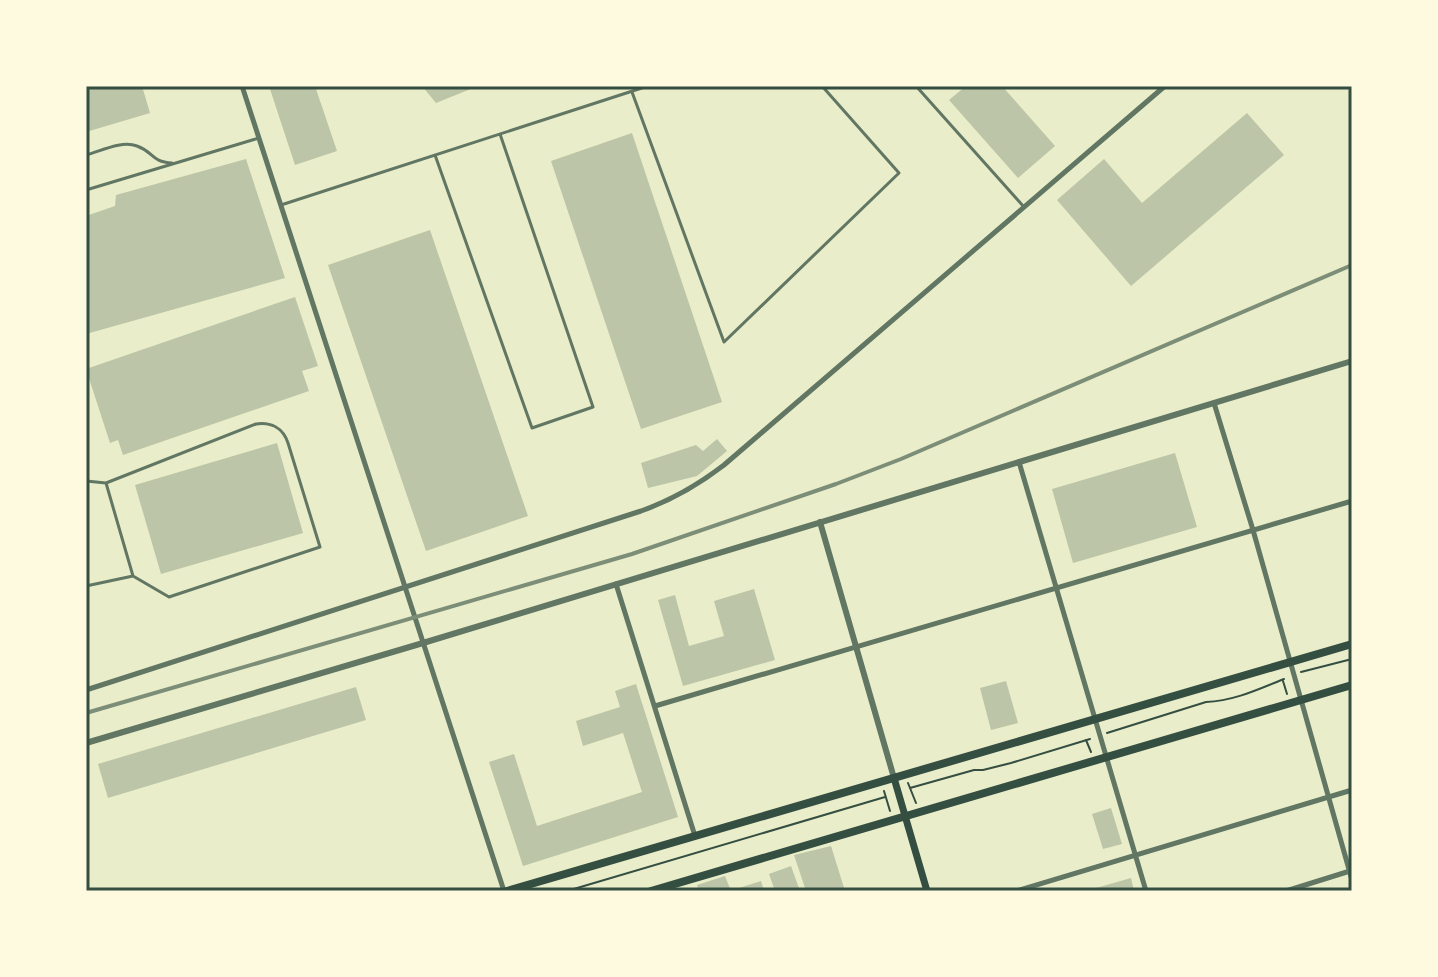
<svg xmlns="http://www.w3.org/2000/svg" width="1438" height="977" font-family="Montserrat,sans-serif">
<rect width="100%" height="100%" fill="#e9edc9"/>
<path fill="#bcc5a7" d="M 86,86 L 142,86 L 150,113 L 86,132 Z
M 269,86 L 315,86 L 337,151 L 295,165 Z
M 422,86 L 478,86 L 436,103 Z
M 966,86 L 1002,86 L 1055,146 L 1018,178 L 949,100 Z
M 1247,113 L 1284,155 L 1131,286 L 1057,200 L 1104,159 L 1142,203 Z
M 632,133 L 722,402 L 641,429 L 551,161 Z
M 246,159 L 285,278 L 86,334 L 86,216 L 115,206 L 116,195 Z
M 430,230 L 528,516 L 426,551 L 328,265 Z
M 295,297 L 318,366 L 302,371 L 309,391 L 123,455 L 118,440 L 110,443 L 86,369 Z
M 717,439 L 727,451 L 697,476 L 648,488 L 641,463 L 696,445 L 703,451 Z
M 277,443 L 303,533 L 161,574 L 135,485 Z
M 1175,453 L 1197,527 L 1073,563 L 1052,489 Z
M 754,589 L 775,660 L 683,686 L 658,600 L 675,595 L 689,646 L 724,636 L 714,601 Z
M 1006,681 L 1018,723 L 991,730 L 980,688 Z
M 636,684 L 678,817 L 523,866 L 489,762 L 514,754 L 537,826 L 642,792 L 623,733 L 583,746 L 576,721 L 620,707 L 615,691 Z
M 356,687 L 366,720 L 108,798 L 98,764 Z
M 1111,808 L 1122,844 L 1103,849 L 1092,814 Z
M 831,846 L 845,891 L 806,891 L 794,855 Z
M 791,866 L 800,891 L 775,891 L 769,874 Z
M 725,876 L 731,891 L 699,891 L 697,885 Z
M 1131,878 L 1134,891 L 1090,891 L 1089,890 Z
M 761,881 L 764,891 L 740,891 L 739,888 Z"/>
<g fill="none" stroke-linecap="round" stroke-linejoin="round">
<path stroke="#344e41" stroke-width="2" d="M 1301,672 L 1352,659
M 1283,681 L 1287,694
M 1107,733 L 1206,702 C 1234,701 1259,689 1284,679
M 1086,740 L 1091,752
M 908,783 L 916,803
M 910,788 L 974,770 L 983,770 L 1011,763 L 1090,739
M 884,791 L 890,811
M 567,891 L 885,797"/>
<path stroke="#617663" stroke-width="3" d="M 916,86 L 1024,207
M 632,92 L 724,342 L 899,173 L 822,86
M 86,155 C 101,151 122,140 137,146 C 154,152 151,162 172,163
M 435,155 L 532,428 L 593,407 L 500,134
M 86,190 L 259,138
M 281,205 L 648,86
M 86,481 L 106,483
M 86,586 L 133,576 L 169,597 L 320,547 L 288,443 C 283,428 271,422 256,424 L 106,483 L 133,576"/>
<path stroke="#617663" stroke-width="5" d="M 242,86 L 504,891
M 1214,403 L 1253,530 L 1352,880
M 1019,462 L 1146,891
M 616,584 L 695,836
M 86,690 L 641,511 C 672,500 698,485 724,465 L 1165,86
M 655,706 L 1352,501
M 1016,891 L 1352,790
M 1286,891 L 1350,871"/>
<path stroke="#617663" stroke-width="6" d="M 820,522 L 894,778
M 86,743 L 423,643 L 1352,361"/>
<path stroke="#344e41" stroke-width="7" d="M 894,778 L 927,891"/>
<path stroke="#344e41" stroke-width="8" d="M 507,891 L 1352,644
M 651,891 L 1352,685"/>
<path stroke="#7c8e77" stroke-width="4" d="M 86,713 L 632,554 L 836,484 L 901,459 L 1352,265"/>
</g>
<rect width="1438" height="977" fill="none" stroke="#fefae0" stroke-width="176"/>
<rect x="88" y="88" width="1262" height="801" fill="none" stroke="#344e41" stroke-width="3"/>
</svg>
